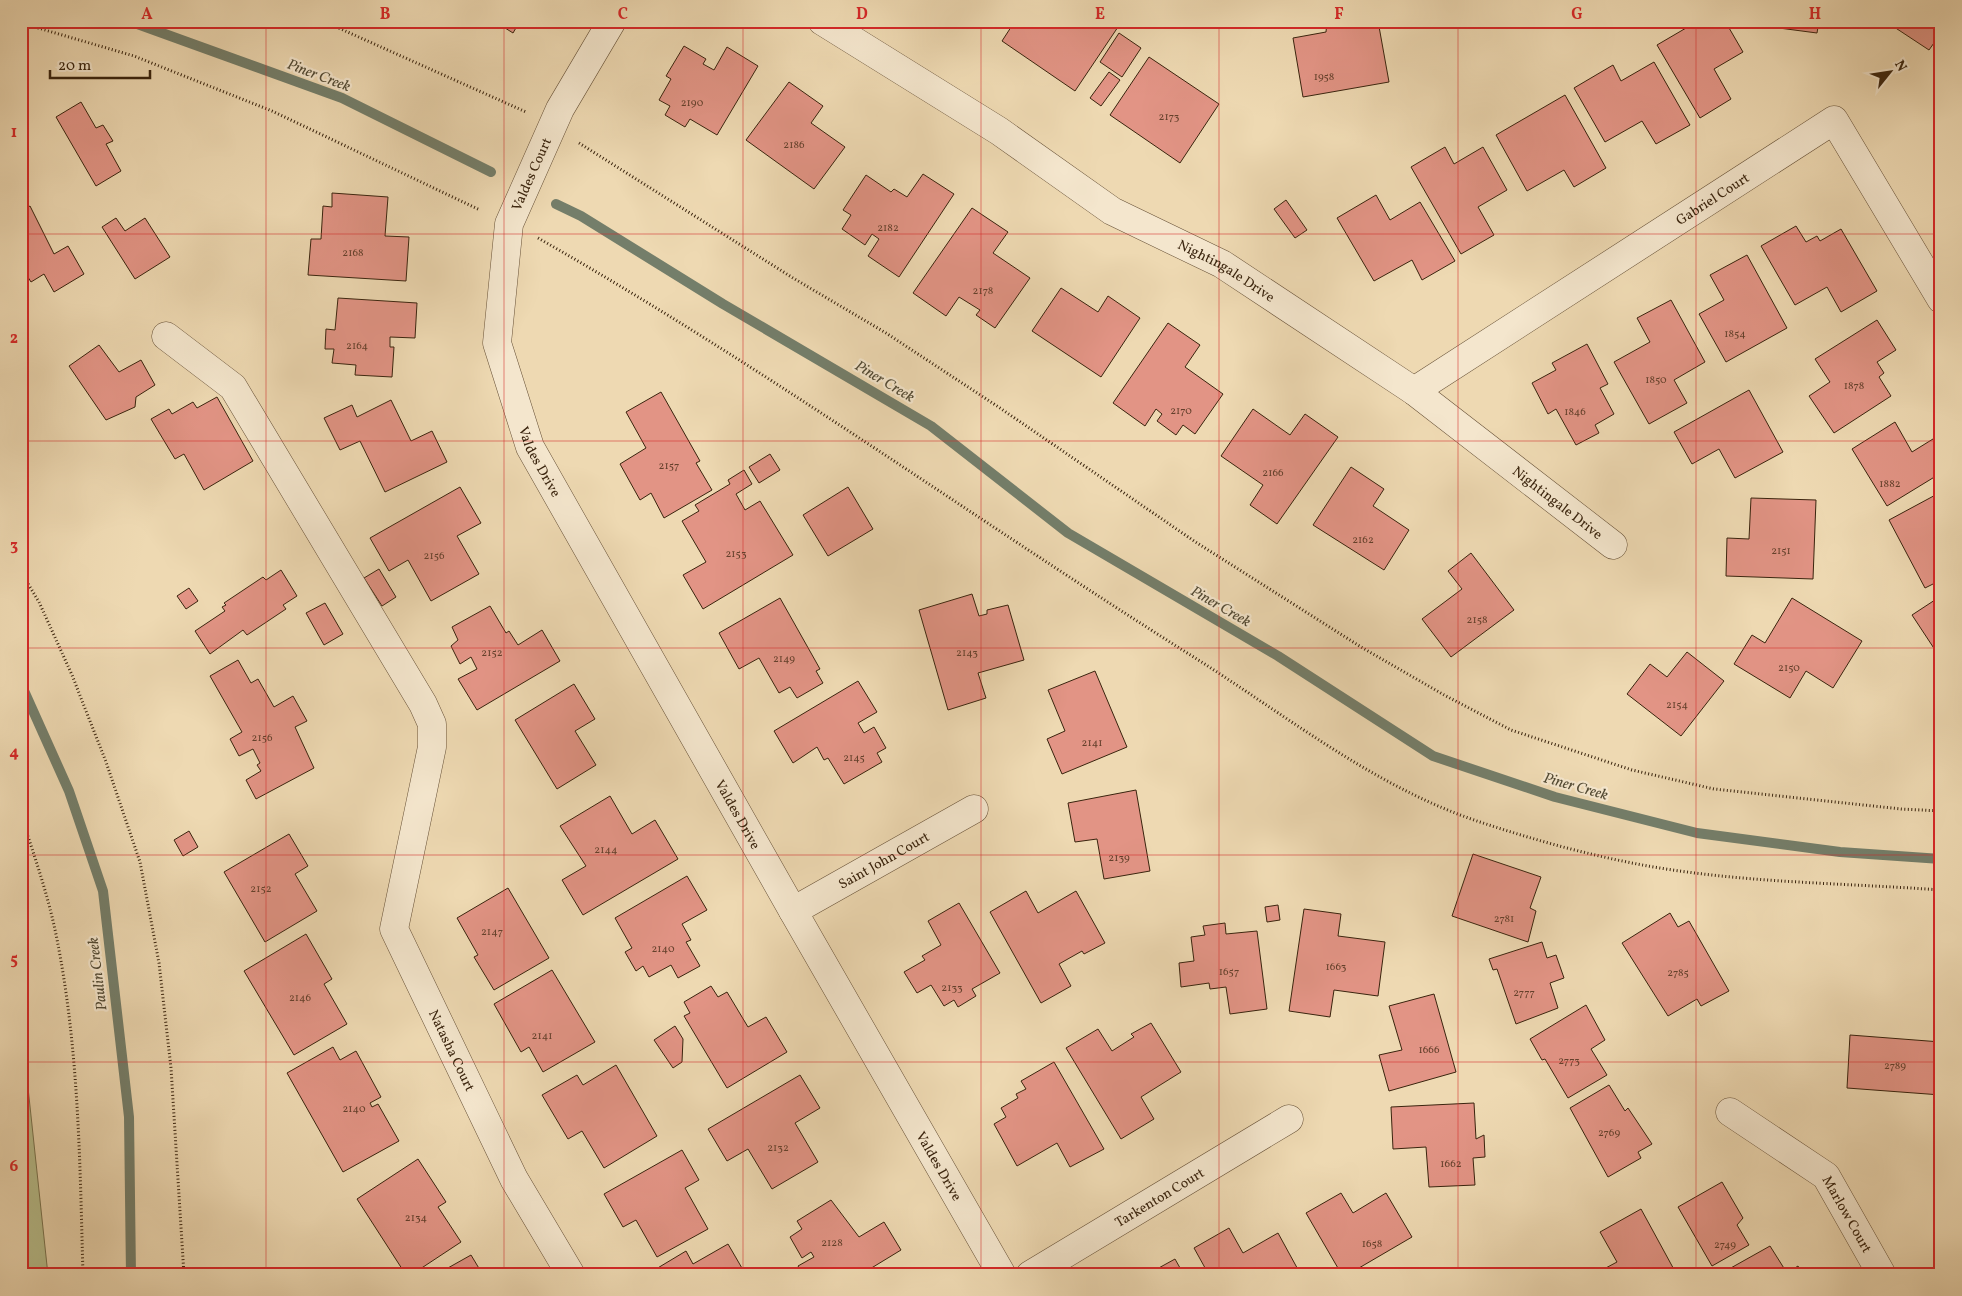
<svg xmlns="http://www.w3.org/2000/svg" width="1962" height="1296" font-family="Vollkorn,serif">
<rect width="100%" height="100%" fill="#eed9b2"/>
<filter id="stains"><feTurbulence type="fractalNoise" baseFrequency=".004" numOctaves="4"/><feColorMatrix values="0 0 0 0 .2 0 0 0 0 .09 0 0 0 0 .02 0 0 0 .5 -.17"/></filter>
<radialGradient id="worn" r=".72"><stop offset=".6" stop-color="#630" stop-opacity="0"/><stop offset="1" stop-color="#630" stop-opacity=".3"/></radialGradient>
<path fill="#b8bf8d" stroke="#79724e" d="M 21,1022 L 48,1275 L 21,1275 Z"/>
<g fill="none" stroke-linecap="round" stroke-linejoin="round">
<path stroke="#747e6a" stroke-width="10" d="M 129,21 L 342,98 L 491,172
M 556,204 L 581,216 L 723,304 L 931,426 L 1068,533 L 1278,656 L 1433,756 L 1555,797 L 1697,833 L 1840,852 L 1941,859
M 21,684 L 69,791 L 103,891 L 129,1117 L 131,1275"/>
</g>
<path fill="#e29485" stroke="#3a240e" d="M 494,21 L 520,21 L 513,33 Z
M 1015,21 L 1122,21 L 1075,91 L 1002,41 Z
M 1327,21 L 1378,21 L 1389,82 L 1303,97 L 1293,38 L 1326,32 Z
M 1698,21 L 1725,21 L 1743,52 L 1714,69 L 1731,99 L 1700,118 L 1657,45 Z
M 1780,21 L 1819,21 L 1817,33 L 1779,28 Z
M 1885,21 L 1941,21 L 1941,33 L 1929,50 Z
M 1119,33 L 1141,48 L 1122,77 L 1100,62 Z
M 684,46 L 706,59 L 703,64 L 714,70 L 727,47 L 758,66 L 717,135 L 690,119 L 685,127 L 665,115 L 670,106 L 659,100 L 671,79 L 666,76 Z
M 1149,57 L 1219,104 L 1180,163 L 1110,115 Z
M 1654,62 L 1690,125 L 1656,144 L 1642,121 L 1605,142 L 1574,88 L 1613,65 L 1621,81 Z
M 1109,72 L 1120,80 L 1101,106 L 1090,98 Z
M 789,82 L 823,106 L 811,123 L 845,147 L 814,189 L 746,140 Z
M 1565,95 L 1606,168 L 1574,187 L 1564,170 L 1527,191 L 1496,135 Z
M 81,102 L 96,128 L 103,125 L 113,141 L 106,144 L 121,171 L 96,186 L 56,117 Z
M 1445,147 L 1454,164 L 1483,147 L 1507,190 L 1478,207 L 1494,235 L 1461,254 L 1411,167 Z
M 923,174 L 954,194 L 899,277 L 868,256 L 879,239 L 872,234 L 865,245 L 842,229 L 851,215 L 843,210 L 866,175 L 891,192 L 894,189 L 907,197 Z
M 332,193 L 388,197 L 385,236 L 409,237 L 406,281 L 308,275 L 311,239 L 321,239 L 323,206 L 332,207 Z
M 1376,195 L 1390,220 L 1420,202 L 1455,261 L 1422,280 L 1412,260 L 1374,281 L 1337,218 Z
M 1286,200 L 1307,230 L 1295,238 L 1274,209 Z
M 30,206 L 54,254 L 68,246 L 84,274 L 54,292 L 44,274 L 31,282 L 26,274 L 21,276 L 21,211 Z
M 972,208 L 1008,232 L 993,253 L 1030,278 L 995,328 L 976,315 L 980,310 L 959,297 L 946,316 L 913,293 Z
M 116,218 L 125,231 L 145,218 L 170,257 L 135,279 L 102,227 Z
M 1796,226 L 1806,242 L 1817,236 L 1820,241 L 1841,229 L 1877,291 L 1841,312 L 1827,287 L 1795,305 L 1761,246 Z
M 1747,255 L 1787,328 L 1726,362 L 1699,314 L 1724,300 L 1710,275 Z
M 1061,288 L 1098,312 L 1108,296 L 1140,318 L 1101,377 L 1032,331 Z
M 338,298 L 417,303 L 415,338 L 390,337 L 390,347 L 394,347 L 392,377 L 355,375 L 356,365 L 332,363 L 334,349 L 325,349 L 326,329 L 335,330 Z
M 1671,300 L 1705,362 L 1674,380 L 1687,403 L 1649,424 L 1614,362 L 1650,342 L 1637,318 Z
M 1877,320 L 1896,350 L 1877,362 L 1884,373 L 1879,377 L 1891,396 L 1834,433 L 1809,396 L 1830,382 L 1815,359 Z
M 1168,323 L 1200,345 L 1185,367 L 1223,394 L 1195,434 L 1183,425 L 1176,435 L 1157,421 L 1162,414 L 1156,409 L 1145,426 L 1113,403 Z
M 1587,344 L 1608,384 L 1600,388 L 1614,414 L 1595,425 L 1599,433 L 1576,445 L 1556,409 L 1548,414 L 1532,383 L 1556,370 L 1552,363 Z
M 99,345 L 119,372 L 141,360 L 155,385 L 136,397 L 135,407 L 106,420 L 69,366 Z
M 1749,390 L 1783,452 L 1735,478 L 1719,449 L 1692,464 L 1674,432 Z
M 661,392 L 700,461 L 696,463 L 712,490 L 664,518 L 651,493 L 640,500 L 620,464 L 646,448 L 626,412 Z
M 217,397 L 253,461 L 204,490 L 184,454 L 175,459 L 151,419 L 169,409 L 172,414 L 193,402 L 197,408 Z
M 391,400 L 411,441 L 432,431 L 447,462 L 385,492 L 360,441 L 340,450 L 324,418 L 352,405 L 357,417 Z
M 1253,409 L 1290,435 L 1305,414 L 1338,437 L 1277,524 L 1250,505 L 1263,485 L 1221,456 Z
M 1895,422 L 1912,452 L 1941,434 L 1941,473 L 1887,506 L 1852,449 Z
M 770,454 L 780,470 L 759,483 L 749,467 Z
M 1351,467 L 1384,489 L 1373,506 L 1409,530 L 1384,570 L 1313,525 Z
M 744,470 L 752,484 L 736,494 L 745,510 L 760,501 L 793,555 L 703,609 L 683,575 L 706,562 L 682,521 L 699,511 L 695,505 L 730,484 L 728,480 Z
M 460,487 L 481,523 L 457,536 L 479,574 L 431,601 L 408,560 L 389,571 L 370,538 Z
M 848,487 L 873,529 L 828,556 L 803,515 Z
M 1941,492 L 1941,580 L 1925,588 L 1889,520 Z
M 1751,498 L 1816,500 L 1813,579 L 1726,576 L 1727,538 L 1749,539 Z
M 1471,553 L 1514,610 L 1451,657 L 1422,619 L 1462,589 L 1448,571 Z
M 379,569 L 396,597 L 382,606 L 364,578 Z
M 281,570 L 297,596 L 283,605 L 286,609 L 247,635 L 243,630 L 210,654 L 195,631 L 225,611 L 222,607 L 226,605 L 224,603 L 263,577 L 266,580 Z
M 189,588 L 198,601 L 186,609 L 177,596 Z
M 972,594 L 979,616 L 987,614 L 987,610 L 1008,605 L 1024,660 L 978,673 L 986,698 L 948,710 L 919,610 Z
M 1941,596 L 1941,659 L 1912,615 Z
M 780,598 L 820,669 L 816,671 L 823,683 L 797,698 L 790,687 L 779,693 L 759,658 L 739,669 L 719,633 Z
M 1792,598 L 1862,641 L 1833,688 L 1806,671 L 1790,698 L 1734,664 L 1752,635 L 1765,643 Z
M 325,603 L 343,634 L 324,645 L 306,613 Z
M 490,606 L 506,633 L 509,631 L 518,645 L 542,630 L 560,661 L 477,710 L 458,679 L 477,669 L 471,657 L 460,664 L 451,646 L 458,640 L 452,627 Z
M 1687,652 L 1724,681 L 1681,736 L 1627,694 L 1650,664 L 1667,677 Z
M 238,660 L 251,683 L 258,679 L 274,707 L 293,696 L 307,721 L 295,727 L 314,768 L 256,799 L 246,780 L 261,771 L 257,765 L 260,763 L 253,749 L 239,756 L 230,739 L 242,732 L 210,676 Z
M 1095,671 L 1127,747 L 1062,774 L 1047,739 L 1065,731 L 1048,690 Z
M 858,681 L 877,712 L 858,723 L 864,733 L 874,727 L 886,748 L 877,753 L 882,762 L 844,784 L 828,758 L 824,760 L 817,747 L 793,763 L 774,731 Z
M 574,684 L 595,719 L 575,731 L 596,765 L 557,789 L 515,720 Z
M 1136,790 L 1150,871 L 1104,879 L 1097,839 L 1075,842 L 1068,803 Z
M 610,796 L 632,834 L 655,820 L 678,859 L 583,915 L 562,880 L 586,866 L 560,826 Z
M 189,831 L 198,847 L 183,856 L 174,840 Z
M 289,834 L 308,866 L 295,874 L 317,911 L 265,942 L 224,872 Z
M 1473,854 L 1541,877 L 1530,908 L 1536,911 L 1528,942 L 1452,916 Z
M 687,876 L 707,910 L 682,924 L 691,940 L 686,942 L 700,966 L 678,978 L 671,965 L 649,977 L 643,966 L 636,971 L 625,952 L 632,948 L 615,918 Z
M 508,888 L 549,958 L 494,990 L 474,957 L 478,955 L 457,918 Z
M 1026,891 L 1038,913 L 1076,891 L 1105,943 L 1084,954 L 1082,951 L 1059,964 L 1071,986 L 1041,1003 L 990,912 Z
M 959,903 L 1000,973 L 972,989 L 976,996 L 958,1007 L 954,1000 L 944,1006 L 931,985 L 917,993 L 904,972 L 925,960 L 922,956 L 941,945 L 928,921 Z
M 1278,905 L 1280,920 L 1267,922 L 1265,907 Z
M 1304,909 L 1341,914 L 1338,936 L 1385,942 L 1378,996 L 1334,990 L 1330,1017 L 1289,1011 Z
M 1670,913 L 1678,927 L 1689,921 L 1729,991 L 1701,1006 L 1697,999 L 1668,1016 L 1622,943 Z
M 1225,923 L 1226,934 L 1257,931 L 1267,1009 L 1230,1014 L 1226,987 L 1210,989 L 1209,983 L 1181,987 L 1179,963 L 1194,961 L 1191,937 L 1205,935 L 1203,926 Z
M 306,934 L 332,979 L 324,984 L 347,1024 L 294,1055 L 244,971 Z
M 1542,942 L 1547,958 L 1556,955 L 1564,978 L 1550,983 L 1558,1008 L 1516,1024 L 1497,969 L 1493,970 L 1489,959 Z
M 552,970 L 595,1042 L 543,1072 L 529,1047 L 521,1052 L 494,1004 Z
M 711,986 L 718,997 L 727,992 L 748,1027 L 766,1017 L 787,1052 L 727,1088 L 684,1016 L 690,1013 L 684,1002 Z
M 1434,994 L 1456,1072 L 1389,1091 L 1379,1055 L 1402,1050 L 1389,1006 Z
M 1586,1005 L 1605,1040 L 1591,1049 L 1607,1075 L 1568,1098 L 1545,1059 L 1542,1060 L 1530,1039 Z
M 1151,1023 L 1181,1072 L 1141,1097 L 1154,1119 L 1121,1139 L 1066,1048 L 1098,1029 L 1112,1051 L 1134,1037 L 1131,1034 Z
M 675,1026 L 683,1039 L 682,1062 L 673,1068 L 654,1040 Z
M 1850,1035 L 1941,1042 L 1941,1095 L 1847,1088 Z
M 333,1047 L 340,1060 L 356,1051 L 381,1097 L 370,1103 L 372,1107 L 378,1104 L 399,1141 L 343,1172 L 287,1073 Z
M 1054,1062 L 1104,1149 L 1070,1167 L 1057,1143 L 1017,1166 L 994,1124 L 1006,1117 L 1001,1108 L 1018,1098 L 1016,1094 L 1026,1089 L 1021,1081 Z
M 616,1065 L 657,1136 L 604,1168 L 582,1131 L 568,1139 L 542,1095 L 577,1075 L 583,1085 Z
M 800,1075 L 820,1108 L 795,1123 L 818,1162 L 772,1189 L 748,1149 L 727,1161 L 708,1129 Z
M 1609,1085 L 1625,1111 L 1628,1108 L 1652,1144 L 1638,1152 L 1641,1158 L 1608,1177 L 1570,1108 Z
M 1474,1103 L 1476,1139 L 1484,1135 L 1485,1157 L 1473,1158 L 1475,1185 L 1429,1187 L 1426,1147 L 1393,1149 L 1391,1107 Z
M 682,1150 L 699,1180 L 685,1188 L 708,1229 L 657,1257 L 636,1220 L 623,1227 L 604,1194 Z
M 418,1159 L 446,1202 L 438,1207 L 461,1242 L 411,1275 L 406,1275 L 357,1199 Z
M 1722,1182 L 1743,1218 L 1737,1225 L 1749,1245 L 1712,1266 L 1678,1207 Z
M 1341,1193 L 1353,1213 L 1386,1193 L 1412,1237 L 1347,1275 L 1342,1275 L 1306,1213 Z
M 831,1200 L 859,1237 L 884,1222 L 901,1250 L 860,1275 L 803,1275 L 798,1266 L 814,1257 L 811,1252 L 802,1258 L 790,1237 L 802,1229 L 797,1221 Z
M 1641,1209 L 1677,1275 L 1604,1275 L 1602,1270 L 1617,1262 L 1600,1232 Z
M 1229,1228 L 1243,1253 L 1278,1233 L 1301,1275 L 1209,1275 L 1194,1248 Z
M 728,1244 L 746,1275 L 652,1275 L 651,1272 L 686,1251 L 693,1264 Z
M 1770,1246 L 1787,1273 L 1798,1266 L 1803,1275 L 1732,1275 L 1729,1269 Z
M 471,1255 L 483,1275 L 440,1275 L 439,1273 Z
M 1175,1259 L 1184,1275 L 1146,1275 Z"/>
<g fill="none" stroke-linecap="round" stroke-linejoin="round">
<defs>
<g id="minor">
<path id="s1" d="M 612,21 L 560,109 L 509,224 L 497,343 L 530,447 L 793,911 L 1002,1275"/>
<path id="s2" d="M 822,21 L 999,131 L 1112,211 L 1222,264 L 1414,391 L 1613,545"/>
<path id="s3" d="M 166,336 L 233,387 L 423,704 L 432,724 L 432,747 L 394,929 L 514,1179 L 571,1275"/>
<path id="s4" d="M 1414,391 L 1834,120 L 1941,299"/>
<path id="s5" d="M 793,911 L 974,809"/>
<path id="s6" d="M 1730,1112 L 1826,1176 L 1882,1275"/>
<path id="s7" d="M 1030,1275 L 1289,1119"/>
</g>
</defs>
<use href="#minor" stroke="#675137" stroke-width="29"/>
<path stroke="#3a240e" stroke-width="3" stroke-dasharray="1 2.5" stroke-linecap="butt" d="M 323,21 L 526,112
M 21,23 L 134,56 L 272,111 L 480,210
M 579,143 L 793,278 L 886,333 L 1000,408 L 1194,541 L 1361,647 L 1446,696 L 1511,730 L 1632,770 L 1714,789 L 1901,809 L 1941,811
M 538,238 C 763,366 973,518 1192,656 C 1286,715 1374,787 1480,822 C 1534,840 1592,856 1648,866 C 1744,883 1844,883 1941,890
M 21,572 L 39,602 L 72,675 L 106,762 L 140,862 L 159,963 L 171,1068 L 184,1275
M 21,816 C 36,860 51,904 59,950 C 79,1057 80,1167 83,1275"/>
<use href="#minor" stroke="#f4e6cd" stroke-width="28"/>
</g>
<path fill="none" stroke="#d62828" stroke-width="1" stroke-opacity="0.55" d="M 266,21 L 266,1275M 504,21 L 504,1275M 743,21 L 743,1275M 981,21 L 981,1275M 1219,21 L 1219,1275M 1458,21 L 1458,1275M 1696,21 L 1696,1275M 21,234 L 1941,234M 21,441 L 1941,441M 21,648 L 1941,648M 21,855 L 1941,855M 21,1062 L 1941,1062"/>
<g text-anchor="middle" stroke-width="4.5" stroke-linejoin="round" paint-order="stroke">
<g font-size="11" fill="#64402c">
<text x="1324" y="80">1958</text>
<text x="692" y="106">2190</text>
<text x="1169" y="120">2173</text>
<text x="794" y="148">2186</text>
<text x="888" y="231">2182</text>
<text x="353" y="256">2168</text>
<text x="983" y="294">2178</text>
<text x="1735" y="337">1854</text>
<text x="357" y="349">2164</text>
<text x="1656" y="383">1850</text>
<text x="1854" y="389">1878</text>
<text x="1181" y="414">2170</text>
<text x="1575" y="415">1846</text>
<text x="669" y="469">2157</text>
<text x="1273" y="476">2166</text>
<text x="1890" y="487">1882</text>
<text x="1363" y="543">2162</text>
<text x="1781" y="554">2151</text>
<text x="736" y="557">2153</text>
<text x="434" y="559">2156</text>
<text x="1477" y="623">2158</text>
<text x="492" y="656">2152</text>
<text x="967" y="656">2143</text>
<text x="784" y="662">2149</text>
<text x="1789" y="671">2150</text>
<text x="1677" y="708">2154</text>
<text x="262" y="741">2156</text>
<text x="1092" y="746">2141</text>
<text x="854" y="761">2145</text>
<text x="606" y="853">2144</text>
<text x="1119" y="861">2139</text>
<text x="261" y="892">2152</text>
<text x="1504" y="922">2781</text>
<text x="492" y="935">2147</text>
<text x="663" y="952">2140</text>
<text x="1336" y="970">1663</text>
<text x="1229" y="975">1657</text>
<text x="1678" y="976">2785</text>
<text x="952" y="991">2133</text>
<text x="1524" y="996">2777</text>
<text x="300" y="1001">2146</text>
<text x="542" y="1039">2141</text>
<text x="1429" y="1053">1666</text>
<text x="1569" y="1064">2773</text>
<text x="1895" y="1069">2789</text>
<text x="354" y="1112">2140</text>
<text x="1609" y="1136">2769</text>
<text x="778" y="1151">2132</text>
<text x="1451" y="1167">1662</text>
<text x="416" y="1221">2134</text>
<text x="832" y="1246">2128</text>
<text x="1372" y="1247">1658</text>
<text x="1725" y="1248">2749</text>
</g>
<g font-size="14" fill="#3a240e" stroke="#f4e6cd">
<text transform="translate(531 174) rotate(-66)" y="5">Valdes Court</text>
<text dy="5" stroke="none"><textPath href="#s4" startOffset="355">Gabriel Court</textPath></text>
<text dy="5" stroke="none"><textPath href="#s2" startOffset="476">Nightingale Drive</textPath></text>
<text dy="5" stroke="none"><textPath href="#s1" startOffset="474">Valdes Drive</textPath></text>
<text dy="5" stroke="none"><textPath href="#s2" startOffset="881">Nightingale Drive</textPath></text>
<text dy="5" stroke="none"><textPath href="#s1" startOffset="879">Valdes Drive</textPath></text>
<text dy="5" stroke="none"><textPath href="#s5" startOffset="104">Saint John Court</textPath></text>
<text dy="5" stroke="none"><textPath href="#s3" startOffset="819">Natasha Court</textPath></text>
<text dy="5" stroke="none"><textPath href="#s1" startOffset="1284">Valdes Drive</textPath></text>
<text dy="5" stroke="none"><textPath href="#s7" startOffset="151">Tarkenton Court</textPath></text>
<text dy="5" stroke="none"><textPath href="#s6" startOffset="159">Marlow Court</textPath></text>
</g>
<g font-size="15" font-style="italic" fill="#524a34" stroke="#f4e6cd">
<text transform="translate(319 75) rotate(21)" y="5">Piner Creek</text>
<text transform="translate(885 381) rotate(31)" y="5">Piner Creek</text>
<text transform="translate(1221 606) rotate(30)" y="5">Piner Creek</text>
<text transform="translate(1576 786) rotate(16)" y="5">Piner Creek</text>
<text transform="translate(97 974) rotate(-97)" y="5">Paulin Creek</text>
</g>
</g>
<rect width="1962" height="1296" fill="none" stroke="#eed9b2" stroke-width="55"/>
<g transform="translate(1890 72) rotate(60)" stroke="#f4e6cd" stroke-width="4" paint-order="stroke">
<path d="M0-4L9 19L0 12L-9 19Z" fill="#3a240e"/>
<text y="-8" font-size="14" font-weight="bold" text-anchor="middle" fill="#3a240e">N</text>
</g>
<path d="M50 70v8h100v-8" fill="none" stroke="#3a240e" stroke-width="2.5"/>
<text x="58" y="70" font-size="15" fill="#3a240e" stroke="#f4e6cd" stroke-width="4" paint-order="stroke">20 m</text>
<rect x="28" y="28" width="1906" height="1240" fill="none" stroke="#d62828" stroke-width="2"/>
<g font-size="16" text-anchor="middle" font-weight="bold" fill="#d62828">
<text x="147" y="19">A</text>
<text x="385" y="19">B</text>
<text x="623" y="19">C</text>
<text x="862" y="19">D</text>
<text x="1100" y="19">E</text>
<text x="1339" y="19">F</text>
<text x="1577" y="19">G</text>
<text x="1815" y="19">H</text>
<text x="14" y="137">1</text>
<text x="14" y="343">2</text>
<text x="14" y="550">3</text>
<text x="14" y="757">4</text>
<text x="14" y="964">5</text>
<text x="14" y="1171">6</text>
</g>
<rect width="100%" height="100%" filter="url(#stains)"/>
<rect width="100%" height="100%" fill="url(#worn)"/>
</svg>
